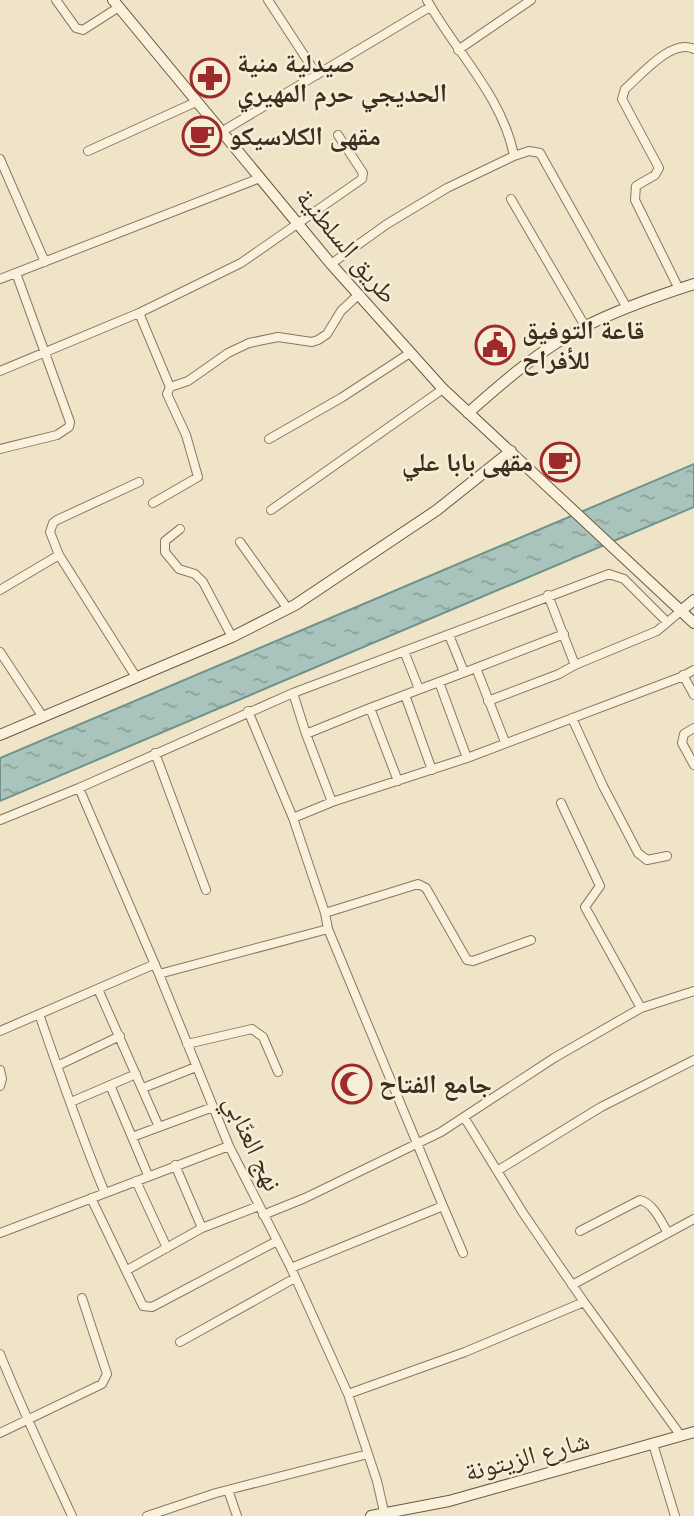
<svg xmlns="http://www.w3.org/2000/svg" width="694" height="1516" font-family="Spectral,'Noto Naskh Arabic',serif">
<defs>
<pattern id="water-ripples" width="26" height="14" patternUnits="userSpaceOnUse" patternTransform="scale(1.75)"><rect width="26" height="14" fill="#a9c4bc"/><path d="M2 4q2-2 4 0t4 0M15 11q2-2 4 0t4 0" fill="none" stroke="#8ba098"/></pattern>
</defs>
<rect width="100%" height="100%" fill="#f0e4c8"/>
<path fill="url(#water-ripples)" stroke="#6f938a" stroke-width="2" d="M 694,464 L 694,507 L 0,801 L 0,758 Z"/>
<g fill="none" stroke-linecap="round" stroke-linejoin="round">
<defs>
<path id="street" d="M 56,0 L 76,28 L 83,30 L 119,7
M 268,0 L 317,75
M 458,50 L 531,0
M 221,132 L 430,7
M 88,151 L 196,102
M 514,156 L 529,151 L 540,153 L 627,308
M 0,159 L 45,262
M 511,199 L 585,326
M 331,264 L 387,224 L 447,188 L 514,156 C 503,97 455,51 427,0
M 0,279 L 260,178
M 679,289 L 635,200 L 636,186 L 655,175 L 659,168 L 622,99 L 625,89 C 641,75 672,38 694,49
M 139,313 L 170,387 L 188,381 L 228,353 L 249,343 L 278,337 L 312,342 L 318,340 L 327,334 L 341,311 L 358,295
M 0,371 L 139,313 L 241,263 L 362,179 L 363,173 L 338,135
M 269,439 L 341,398 L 410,353
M 0,449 L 57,435 L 69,427 L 70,422 L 16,273
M 153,503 L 198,477 L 186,435 L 167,394 L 170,387
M 271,510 L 443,389
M 180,529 L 165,541 L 165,552 L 179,569 L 195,574 L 203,582 L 232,637
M 240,542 L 288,609
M 0,590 L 59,555
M 548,595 L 575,665
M 449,635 L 464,672
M 404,651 L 419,689
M 0,652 L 43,717
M 683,675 L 694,695
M 136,677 L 59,555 L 50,532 L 53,523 L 57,520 L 139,482
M 439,682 L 467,758
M 293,693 L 306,734
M 405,695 L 432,770
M 488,701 L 559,674 L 575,665 L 657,631 L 682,610
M 370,708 L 476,668
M 248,711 L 293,818
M 572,718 L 603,786 L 638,853 L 647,860 L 667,856
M 694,728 L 684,734 L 682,743 L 694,765
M 505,742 L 476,668 L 564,634
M 155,753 L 206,890
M 79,788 L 159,974 L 229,1146 L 291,1268 L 348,1394 L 377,1481 L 385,1516
M 332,802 L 306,734 L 370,708 L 398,781
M 561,803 L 600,886 L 585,907 L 641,1008
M 0,820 L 79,788 L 293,693 L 609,574 L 624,579 L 667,622
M 325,913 L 418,884 L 426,888 L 467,960 L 473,961 L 531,940
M 159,974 L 328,929 L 325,913 L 293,818 L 332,802 L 467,758 L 681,677 L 694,670
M 98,989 L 159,1127 L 213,1107
M 39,1014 C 60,1074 80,1134 105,1193
M 0,1031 L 155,964
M 187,1044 L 252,1029 L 263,1037 L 278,1072
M 57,1066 L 120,1036
M 0,1070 L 2,1079 L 0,1086
M 110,1085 L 148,1175
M 143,1088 L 196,1067
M 71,1102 L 136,1074
M 464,1117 L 523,1213 L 584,1302 L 681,1436
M 132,1137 L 159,1127
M 175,1165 L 202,1228
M 497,1171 L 601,1107 L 694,1060
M 136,1181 L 167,1248
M 91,1198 L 143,1306 L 152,1307 L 277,1241
M 443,1206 L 463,1253
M 263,1215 L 305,1198 L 441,1132 L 554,1058 L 641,1008 L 694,991
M 580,1231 L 640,1200 C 653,1203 661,1221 668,1233
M 0,1233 L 229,1146
M 291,1268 L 443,1206 L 328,929
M 127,1270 L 202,1228 L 259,1206
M 572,1285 L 694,1219
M 180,1342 L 295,1278
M 0,1354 C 22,1409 47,1462 72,1516
M 348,1394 L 465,1352 L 584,1302
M 0,1433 L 102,1384 L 107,1374 L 82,1298
M 653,1444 L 675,1516
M 228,1490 L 237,1516
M 147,1516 L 216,1493 L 368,1454"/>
<path id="secondary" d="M 113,0 L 331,264 L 443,389 L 694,623
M 468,413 C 504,381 541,349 584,327 C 619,309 657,296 694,284
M 682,610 L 694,600
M 0,735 L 232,637 L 295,605 L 437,510 L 511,451
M 371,1516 L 449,1501 L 694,1432"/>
</defs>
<use href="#street" stroke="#8d765c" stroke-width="10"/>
<use href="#secondary" stroke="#6f573f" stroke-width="12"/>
<use href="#street" stroke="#faf1dc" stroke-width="8"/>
<use href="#secondary" stroke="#faf1dc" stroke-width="10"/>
</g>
<defs>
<symbol id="pharmacy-ring" viewBox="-11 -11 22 22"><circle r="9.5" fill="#f7eed8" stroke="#9e2a2b" stroke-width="1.5"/><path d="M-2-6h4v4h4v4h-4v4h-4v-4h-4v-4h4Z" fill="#9e2a2b"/></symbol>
<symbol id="cafe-ring" viewBox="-11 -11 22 22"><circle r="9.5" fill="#f7eed8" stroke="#9e2a2b" stroke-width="1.5"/><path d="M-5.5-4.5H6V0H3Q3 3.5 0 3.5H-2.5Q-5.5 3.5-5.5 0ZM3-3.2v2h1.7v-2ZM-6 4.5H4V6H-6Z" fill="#9e2a2b"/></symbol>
<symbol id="civic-ring" viewBox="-11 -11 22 22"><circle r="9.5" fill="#f7eed8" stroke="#9e2a2b" stroke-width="1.5"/><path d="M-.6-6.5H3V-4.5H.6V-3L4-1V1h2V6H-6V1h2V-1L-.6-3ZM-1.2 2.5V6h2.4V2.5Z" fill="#9e2a2b"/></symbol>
<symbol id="mosque-ring" viewBox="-11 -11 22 22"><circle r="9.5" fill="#f7eed8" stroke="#9e2a2b" stroke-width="1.5"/><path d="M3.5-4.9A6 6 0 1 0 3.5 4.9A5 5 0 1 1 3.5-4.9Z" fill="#9e2a2b"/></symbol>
</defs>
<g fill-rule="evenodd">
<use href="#pharmacy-ring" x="188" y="56" width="44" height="44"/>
<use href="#cafe-ring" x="180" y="114" width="44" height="44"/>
<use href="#civic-ring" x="473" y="323" width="44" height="44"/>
<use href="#cafe-ring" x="538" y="440" width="44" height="44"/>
<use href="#mosque-ring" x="330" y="1062" width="44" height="44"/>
</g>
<g text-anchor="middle" stroke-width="5" stroke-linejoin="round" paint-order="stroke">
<g font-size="26" font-weight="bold" fill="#3d2e20" stroke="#f7eed8" text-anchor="start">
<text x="237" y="72">صيدلية منية<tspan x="237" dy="30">الحديجي حرم المهيري</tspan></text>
<text x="229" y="145">مقهى الكلاسيكو</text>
<text x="522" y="339">قاعة التوفيق<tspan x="522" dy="30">للأفراح</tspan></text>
<text x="533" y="471" text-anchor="end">مقهى بابا علي</text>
<text x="379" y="1093">جامع الفتاح</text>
</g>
<g font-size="26" fill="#3d2e20" stroke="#f7eed8">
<text transform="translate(347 246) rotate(50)" y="9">طريق السلطنية</text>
<text transform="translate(253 1143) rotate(65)" y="9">نهج العنّابي</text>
<text transform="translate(527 1456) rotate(-15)" y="9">شارع الزيتونة</text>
</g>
</g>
</svg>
